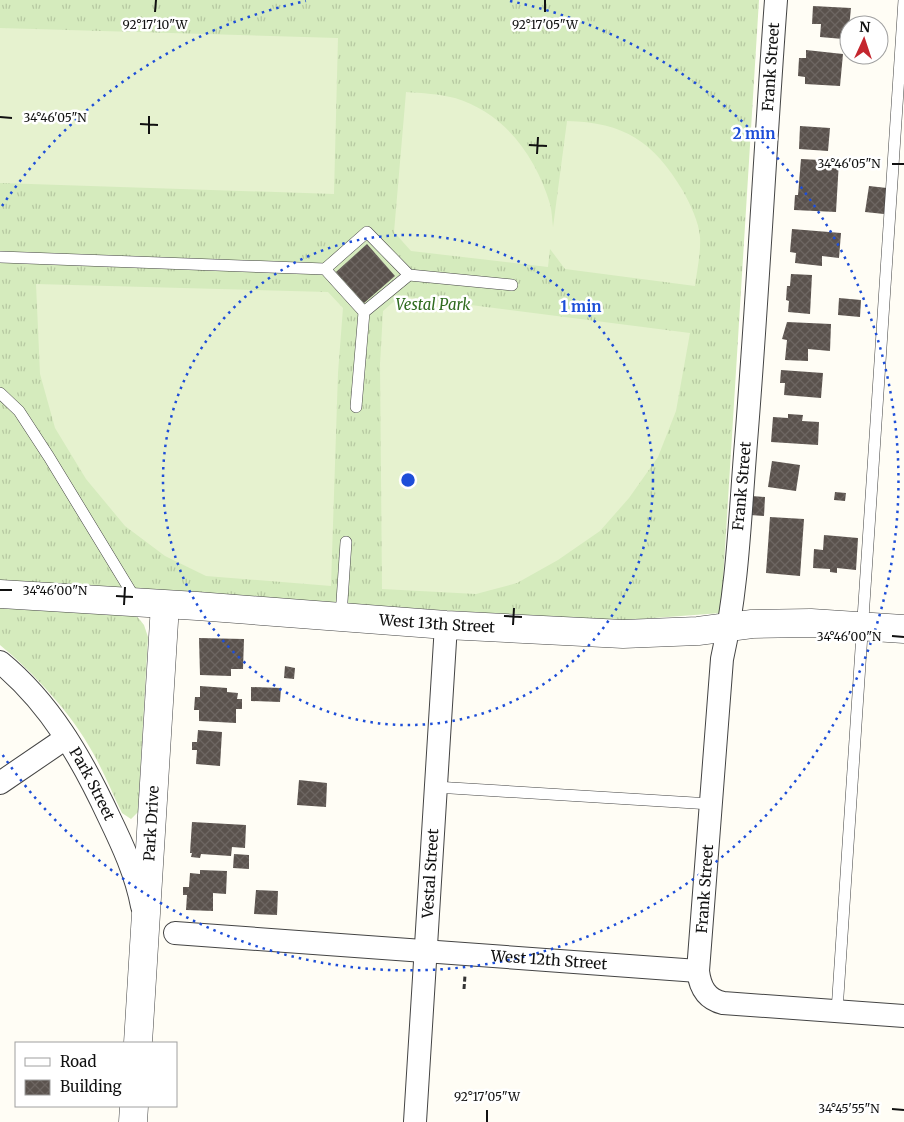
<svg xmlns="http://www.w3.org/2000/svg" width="904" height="1122" font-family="Merriweather,serif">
<defs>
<pattern id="grass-tufts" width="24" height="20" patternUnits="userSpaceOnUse" patternTransform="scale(1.25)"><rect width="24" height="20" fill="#d5ebbd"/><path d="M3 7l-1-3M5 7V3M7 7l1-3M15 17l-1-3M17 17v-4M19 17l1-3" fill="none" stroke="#b6c8a1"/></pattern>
<pattern id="building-cross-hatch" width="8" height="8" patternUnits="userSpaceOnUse" patternTransform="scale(1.25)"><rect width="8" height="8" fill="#5a524d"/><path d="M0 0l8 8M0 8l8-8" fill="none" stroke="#6d6662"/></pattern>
</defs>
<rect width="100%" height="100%" fill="#fffdf5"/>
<path fill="url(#grass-tufts)" d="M 0,0 L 759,0 L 721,613 L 614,621 L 0,582 Z
M 0,608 L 136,615 L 144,625 L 148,637 L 138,812 L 131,819 L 122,813 C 112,793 104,772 93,753 C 72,714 34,673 0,645 Z"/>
<path fill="#e6f2cf" d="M 0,28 L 338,38 L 334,194 L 0,183 Z
M 406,92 C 422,93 439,94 455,98 C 505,113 536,157 550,204 C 552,211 552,219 553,227 L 567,121 C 624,122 654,142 683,191 C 690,204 699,222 700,237 C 701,253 697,270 695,286 L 565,269 L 550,249 L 548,267 L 411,251 L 394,232 Z
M 36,284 L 328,292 L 343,308 L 338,373 L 331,586 L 206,576 L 165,556 L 125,526 L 86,479 L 55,428 L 40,374 Z
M 400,296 L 690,333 L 676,411 L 658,457 L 629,498 L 600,531 L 558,560 L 517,583 L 476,594 L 382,589 L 380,364 L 383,311 Z"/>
<path fill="url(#building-cross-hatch)" d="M 813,6 L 851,8 L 849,28 L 844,28 L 843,39 L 820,37 L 821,24 L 812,24 Z
M 806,50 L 843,54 L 840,86 L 805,84 L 805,77 L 798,76 L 799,58 L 806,58 Z
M 800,126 L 830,128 L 828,151 L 799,149 Z
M 801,159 L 839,161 L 836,212 L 794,210 L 795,195 L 798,195 Z
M 869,186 L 887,188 L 884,214 L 865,212 Z
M 792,229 L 841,233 L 839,258 L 822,256 L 822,266 L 795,263 L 796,253 L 790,252 Z
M 367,244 L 395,276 L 364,303 L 336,272 Z
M 791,274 L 812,275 L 810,314 L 788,312 L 789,301 L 786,300 L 787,286 L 790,286 Z
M 839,298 L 861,300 L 860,317 L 838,315 Z
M 787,322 L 831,324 L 830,351 L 808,349 L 808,361 L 785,360 L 787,340 L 782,339 Z
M 781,370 L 823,373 L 821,398 L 784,395 L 785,383 L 780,383 Z
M 788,414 L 803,415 L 802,421 L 819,422 L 818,445 L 771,442 L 773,417 L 788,418 Z
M 772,461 L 800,465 L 796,491 L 768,487 Z
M 835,492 L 846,493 L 845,501 L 834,500 Z
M 752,496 L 765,497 L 764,516 L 750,515 Z
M 770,517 L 804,519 L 800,576 L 766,573 Z
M 824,535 L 858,538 L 856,570 L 837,568 L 837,573 L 830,572 L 830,569 L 813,568 L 814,549 L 823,550 Z
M 199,638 L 244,639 L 243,669 L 231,669 L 231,676 L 200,675 Z
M 285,666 L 295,668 L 294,679 L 284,678 Z
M 200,686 L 227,688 L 227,692 L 238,693 L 237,699 L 242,699 L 242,709 L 236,709 L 236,723 L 199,721 L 199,710 L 194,710 L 195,697 L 200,697 Z
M 251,687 L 281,688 L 280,702 L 251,701 Z
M 198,730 L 222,732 L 220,766 L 196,764 L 197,750 L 192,750 L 192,742 L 197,742 Z
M 299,780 L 327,783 L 326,807 L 297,805 Z
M 192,822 L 246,825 L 245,848 L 232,847 L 231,856 L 201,854 L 200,858 L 191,857 L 192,853 L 190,853 Z
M 234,854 L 249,855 L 249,869 L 233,868 Z
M 200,870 L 227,871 L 226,894 L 213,893 L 213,911 L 186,910 L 187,895 L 183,895 L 183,887 L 189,887 L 190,873 L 200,874 Z
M 256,890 L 278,891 L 277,915 L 254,914 Z"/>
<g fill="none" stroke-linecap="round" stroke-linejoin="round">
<defs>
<path id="service" d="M 0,257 L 325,269 L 367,232 L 409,275 L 512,285
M 325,269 L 364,312
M 0,393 L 19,411 L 49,457 L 136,600
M 356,407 L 364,312 L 409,275
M 341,616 L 346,542
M 435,787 L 711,804
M 837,1011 L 904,0"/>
<g id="minor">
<path d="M 776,0 C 765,147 758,295 746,442 C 740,514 738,588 722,659 L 698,971 C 700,987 706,999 723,1003 L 904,1016"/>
<path id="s1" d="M 0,662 C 50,703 82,759 109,817 C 123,846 136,874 142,906"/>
<path d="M 0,783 L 66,738"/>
<path id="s2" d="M 175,933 L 698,971"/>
<path id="s3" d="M 415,1122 L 446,625"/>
</g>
<g id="tertiary">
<path id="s4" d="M 0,594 L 197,606 L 446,625 L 623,634 L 698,631 L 752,624 L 811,623 L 904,629"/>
<path id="s5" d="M 138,1043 L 165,605"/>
<path d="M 133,1122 L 134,1106"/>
</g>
</defs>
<use href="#service" stroke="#444" stroke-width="12"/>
<use href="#minor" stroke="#444" stroke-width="24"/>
<use href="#tertiary" stroke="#444" stroke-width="29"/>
<path stroke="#333" stroke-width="3" stroke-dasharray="5 2.5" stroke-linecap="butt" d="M 464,989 L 465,975"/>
<use href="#service" stroke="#fff" stroke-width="11"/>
<use href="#minor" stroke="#fff" stroke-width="22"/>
<use href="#tertiary" stroke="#fff" stroke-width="28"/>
</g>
<path fill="none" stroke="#111" stroke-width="2" d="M 155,12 L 156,0M 545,12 L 545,0M 0,117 L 12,118M 140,124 L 158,125M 149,134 L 149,116M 529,145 L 547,146M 537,154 L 538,137M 892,164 L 904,164M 0,590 L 12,590M 116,596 L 133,597M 124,605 L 125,587M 504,616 L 522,617M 513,625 L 514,608M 892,636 L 904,637M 892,1109 L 904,1110M 487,1122 L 487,1110"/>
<g fill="none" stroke="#1d4ed8" stroke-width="2.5" stroke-dasharray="2.5 5">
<circle cx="408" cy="480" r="245"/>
<path d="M2 206A490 490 0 0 1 306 1M510 1A490 490 0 1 1 2 754"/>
</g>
<g text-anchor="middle" stroke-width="5" stroke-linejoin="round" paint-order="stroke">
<g font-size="15" fill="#111" stroke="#fff">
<text transform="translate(771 67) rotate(-86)" y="5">Frank Street</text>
<text transform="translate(742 486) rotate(-85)" y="5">Frank Street</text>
<text dy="5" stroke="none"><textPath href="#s4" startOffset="438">West 13th Street</textPath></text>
<text dy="5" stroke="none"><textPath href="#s1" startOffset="154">Park Street</textPath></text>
<text dy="5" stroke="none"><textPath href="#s5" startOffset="220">Park Drive</textPath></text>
<text dy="5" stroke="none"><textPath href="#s3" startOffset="249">Vestal Street</textPath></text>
<text transform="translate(705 889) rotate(-86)" y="5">Frank Street</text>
<text dy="5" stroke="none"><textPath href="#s2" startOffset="375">West 12th Street</textPath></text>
</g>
<g font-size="15" font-style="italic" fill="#2f6b1f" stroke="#fff">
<text x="433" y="310">Vestal Park</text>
</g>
</g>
<g font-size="12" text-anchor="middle" fill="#111" stroke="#fff" stroke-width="5" stroke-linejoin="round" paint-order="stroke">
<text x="155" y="29">92°17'10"W</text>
<text x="545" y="29">92°17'05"W</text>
<text x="55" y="122">34°46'05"N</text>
<text x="849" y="168">34°46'05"N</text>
<text x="55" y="595">34°46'00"N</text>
<text x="849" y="641">34°46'00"N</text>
<text x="487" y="1101">92°17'05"W</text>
<text x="849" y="1113">34°45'55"N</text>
</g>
<circle cx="408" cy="480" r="8" fill="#1d4ed8" stroke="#fff" stroke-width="2.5"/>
<g font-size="15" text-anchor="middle" font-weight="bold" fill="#1d4ed8" stroke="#fff" stroke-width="5" stroke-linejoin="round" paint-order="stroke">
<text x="754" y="139">2 min</text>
<text x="581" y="312">1 min</text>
</g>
<rect x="15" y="1042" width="162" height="65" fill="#ffffff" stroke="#a0a0a0"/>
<rect x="25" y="1058" width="25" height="8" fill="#ffffff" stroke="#a0a0a0"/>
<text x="60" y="1067" font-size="15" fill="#111111">Road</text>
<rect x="25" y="1080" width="25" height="15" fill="url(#building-cross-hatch)" stroke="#a0a0a0"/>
<text x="60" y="1092" font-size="15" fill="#111111">Building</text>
<g transform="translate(864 40) rotate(3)"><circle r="24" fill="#ffffff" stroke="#a0a0a0"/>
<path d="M0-4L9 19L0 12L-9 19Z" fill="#c4262e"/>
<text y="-8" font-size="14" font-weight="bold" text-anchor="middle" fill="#111111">N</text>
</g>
</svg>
